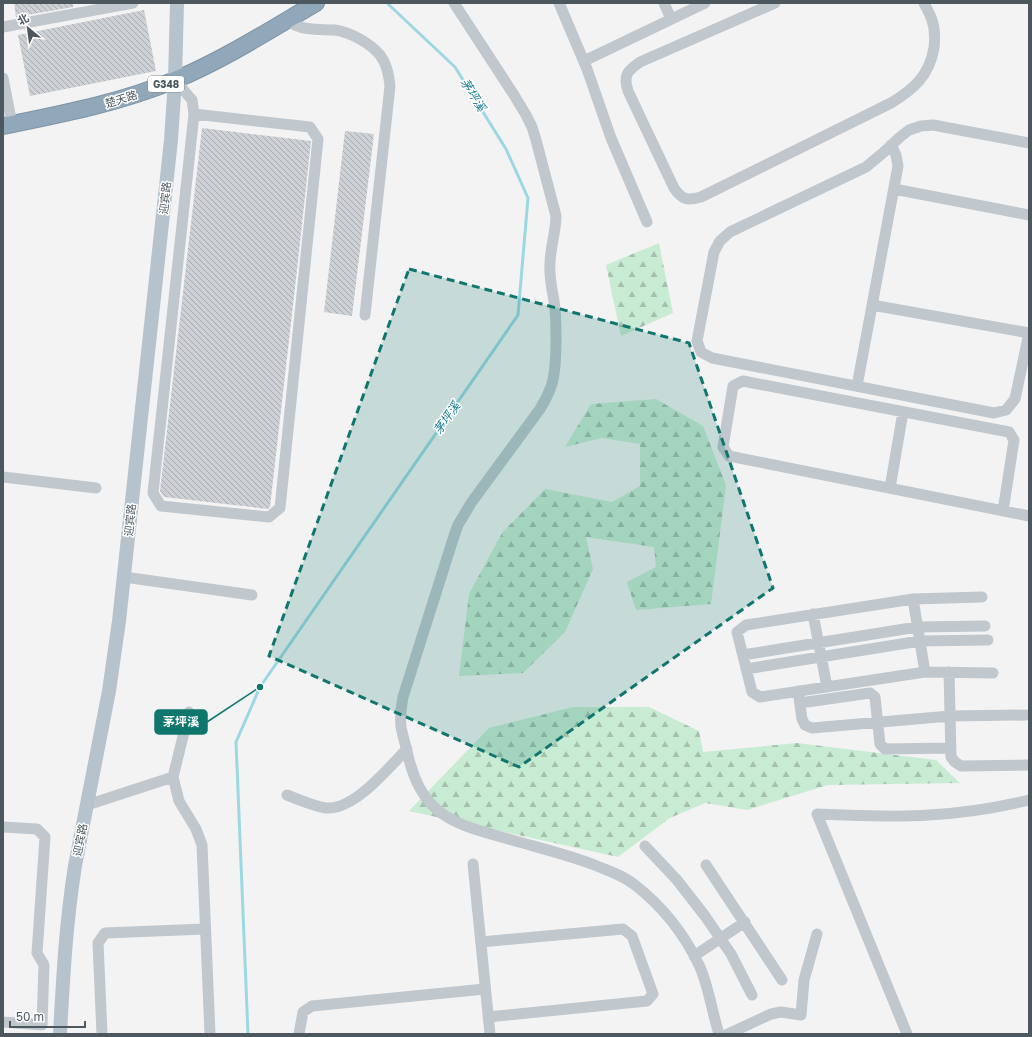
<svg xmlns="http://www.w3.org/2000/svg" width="1032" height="1037" font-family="'Golos Text','Noto Sans SC',sans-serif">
<defs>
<pattern id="forest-firs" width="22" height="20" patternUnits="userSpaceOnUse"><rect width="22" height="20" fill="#c8ebd3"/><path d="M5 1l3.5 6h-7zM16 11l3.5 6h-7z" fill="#a5c1ae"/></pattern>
<pattern id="building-back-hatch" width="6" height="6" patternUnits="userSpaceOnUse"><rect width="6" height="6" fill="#cdd0d4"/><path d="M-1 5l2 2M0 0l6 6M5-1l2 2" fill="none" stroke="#a9acaf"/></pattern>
</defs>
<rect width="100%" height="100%" fill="#f4f3f3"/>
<path fill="url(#forest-firs)" d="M 659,243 L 673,313 L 621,336 L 606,265 Z
M 656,399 L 703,426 L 726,485 L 711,604 L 636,610 L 627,582 L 656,567 L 654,547 L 586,537 L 593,569 L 565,632 L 523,673 L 459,676 L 469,594 L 502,533 L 545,489 L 612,502 L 640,486 L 640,444 L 602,438 L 565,447 L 591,404 Z
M 573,707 L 649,707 L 699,731 L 703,752 L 797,743 L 936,760 L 960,783 L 828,785 L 747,810 L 705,803 L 670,818 L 618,857 L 409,811 L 489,728 Z"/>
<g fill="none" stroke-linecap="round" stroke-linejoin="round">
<path stroke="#9bd8e2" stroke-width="3" d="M 248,1034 L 236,742 L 260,687 L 518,315 L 528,198 L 506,149 L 455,67 L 387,3"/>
</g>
<path fill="url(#building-back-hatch)" d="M 14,3 L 73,3 L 73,7 L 16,17 Z
M 144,10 L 156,71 L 30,96 L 18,35 Z
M 202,128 L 311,141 L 297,270 L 270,507 L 268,509 L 164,497 L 160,491 Z
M 345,131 L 374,134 L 352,316 L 324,312 Z"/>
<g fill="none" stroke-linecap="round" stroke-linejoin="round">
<defs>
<path id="highway" d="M 3,126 C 61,114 120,103 175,80 C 225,59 270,30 316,3"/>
</defs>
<use href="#highway" stroke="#7c93a6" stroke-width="18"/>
<path stroke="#c0c7cd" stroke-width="11" d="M 454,3 L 514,95 L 526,115 L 532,127 L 536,140 L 556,216 C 556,232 550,248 550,264 C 549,277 552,289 554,301 C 556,313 556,326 556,338 C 556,353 556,369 552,384 C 549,393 545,401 540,409 L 471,503 L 458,525 L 454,536 L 403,697 C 401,707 400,717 401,727 C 403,737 406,746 408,756 C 413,775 419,792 434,807 C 453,825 480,831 505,838 C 535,847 567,854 597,866 C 610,871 624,876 635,885 C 662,906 685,935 700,967 C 709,988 712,1012 719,1034
M 559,3 L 587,69 L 611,138 L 647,222
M 664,3 L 671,19
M 775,3 L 640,62 C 627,71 623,76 628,91 L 674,188 C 682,200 688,201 701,197 L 891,103 C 914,89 929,76 934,48 C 935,39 935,29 932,20 C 930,14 927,9 924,3
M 288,20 C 290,21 293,24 295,25 C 307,31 322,29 335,30 C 350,32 370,43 380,55 C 387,64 389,75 390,86 L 365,315
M 3,27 L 133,3
M 584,61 L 705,3
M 3,78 L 12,124
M 175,80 L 192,100 L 194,114 L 153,493 L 161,506 L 269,517 L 280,508 L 318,139 L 310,127 L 194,114
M 1029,143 L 933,125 L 921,126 L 909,130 L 900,137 L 884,152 L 866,167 L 730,232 L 720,241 L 714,252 L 697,341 L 701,352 L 712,358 L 994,413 L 1006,410 L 1015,399 L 1029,333
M 894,189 L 1029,215
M 872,305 L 1029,333
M 857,386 L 898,166 L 896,155 L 891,145
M 3,477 L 96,488
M 890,488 L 903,412
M 1003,511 L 1014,440 L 1009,432 L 743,381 L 733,386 L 723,447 L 729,456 L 1029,516
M 124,577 L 252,595
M 982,597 L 913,599 L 746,625 L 737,632 L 752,692 L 760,697 L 925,672 L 993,673
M 913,599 L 925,672
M 813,614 L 827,687
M 743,655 L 917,627 L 985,626
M 746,669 L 920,641 L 988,640
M 949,672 L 951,757 L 955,762 L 961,766 L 1029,765
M 798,691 L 802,719 L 805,725 L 812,728 L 950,716 L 1026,715
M 800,703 L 870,693 L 875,697 L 880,744 L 885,749 L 951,748
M 189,712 L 173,777 L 179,801 L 196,829 L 202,845 L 210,1034
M 287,795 C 300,800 313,806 326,808 C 355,810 388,768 407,749
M 87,805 L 173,777
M 3,827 L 37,829 L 45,837 L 37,953 L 44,965 L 42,1025 L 3,1022
M 645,846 L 677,880 L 705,916 L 731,954 L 752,995
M 473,864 L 490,1034
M 706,865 L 782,980
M 481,942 L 623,929 L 632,936 L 653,994 L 647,1001 L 488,1017
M 694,956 L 745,922
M 102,1034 L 98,943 L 105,933 L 205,929
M 299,1034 L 303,1012 L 312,1006 L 485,989
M 728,1034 L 771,1014 L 781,1012 L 801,1015 L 804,980 L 817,934
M 907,1034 L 817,814 C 854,815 892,818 929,815 C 963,813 996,808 1029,800"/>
<path stroke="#b6c3cd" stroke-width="14" d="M 60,1034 C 63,978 66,922 75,866 L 109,691 L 119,621 L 171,140 L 175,80 L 177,3"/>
<use href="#highway" stroke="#91a8ba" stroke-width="16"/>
</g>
<path fill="#0f766e" fill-opacity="0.2" stroke="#0f766e" stroke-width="3" stroke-dasharray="8 5" stroke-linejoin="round" d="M 409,269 L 689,343 L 773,588 L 519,767 L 269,656 Z"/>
<g text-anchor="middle" stroke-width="3" stroke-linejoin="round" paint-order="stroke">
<rect fill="#fff" stroke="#82898e" stroke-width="1" x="148" y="76" width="36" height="16" rx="3"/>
<g font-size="10" font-weight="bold" fill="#4c575e">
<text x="166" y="88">G348</text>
</g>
<g font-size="11" fill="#4c575e" stroke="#fff">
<text transform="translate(121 99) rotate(-17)" y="4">楚天路</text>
<text transform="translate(165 198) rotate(-84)" y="4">迎宾路</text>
<text transform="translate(130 520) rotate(-84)" y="4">迎宾路</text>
<text transform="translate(80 840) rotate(-79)" y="4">迎宾路</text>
</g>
<g font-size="12" font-style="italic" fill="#1e8090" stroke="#fff">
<text transform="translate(473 95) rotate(58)" y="4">茅坪溪</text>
<text transform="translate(447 418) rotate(-55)" y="4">茅坪溪</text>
</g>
</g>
<path fill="none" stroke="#0f766e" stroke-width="1.5" d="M260 687L207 722"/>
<circle fill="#0f766e" stroke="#fff" stroke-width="1.5" cx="260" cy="687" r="4"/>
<rect fill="#0f766e" stroke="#0f766e" stroke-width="1.5" x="155" y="710" width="52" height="24" rx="4"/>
<g font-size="12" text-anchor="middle" font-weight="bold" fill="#fff">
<text x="181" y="726">茅坪溪</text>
</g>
<rect width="1032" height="1037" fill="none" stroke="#4c575e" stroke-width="8"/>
<g transform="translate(28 28) rotate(331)" stroke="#ffffff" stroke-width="3" paint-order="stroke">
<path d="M0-3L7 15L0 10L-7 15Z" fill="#4c575e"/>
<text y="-6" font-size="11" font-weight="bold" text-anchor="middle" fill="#4c575e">北</text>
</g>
<path d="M10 1021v6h75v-6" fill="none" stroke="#4c575e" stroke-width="2"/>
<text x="16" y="1021" font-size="12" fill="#4c575e" stroke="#ffffff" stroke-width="3" paint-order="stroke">50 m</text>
</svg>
